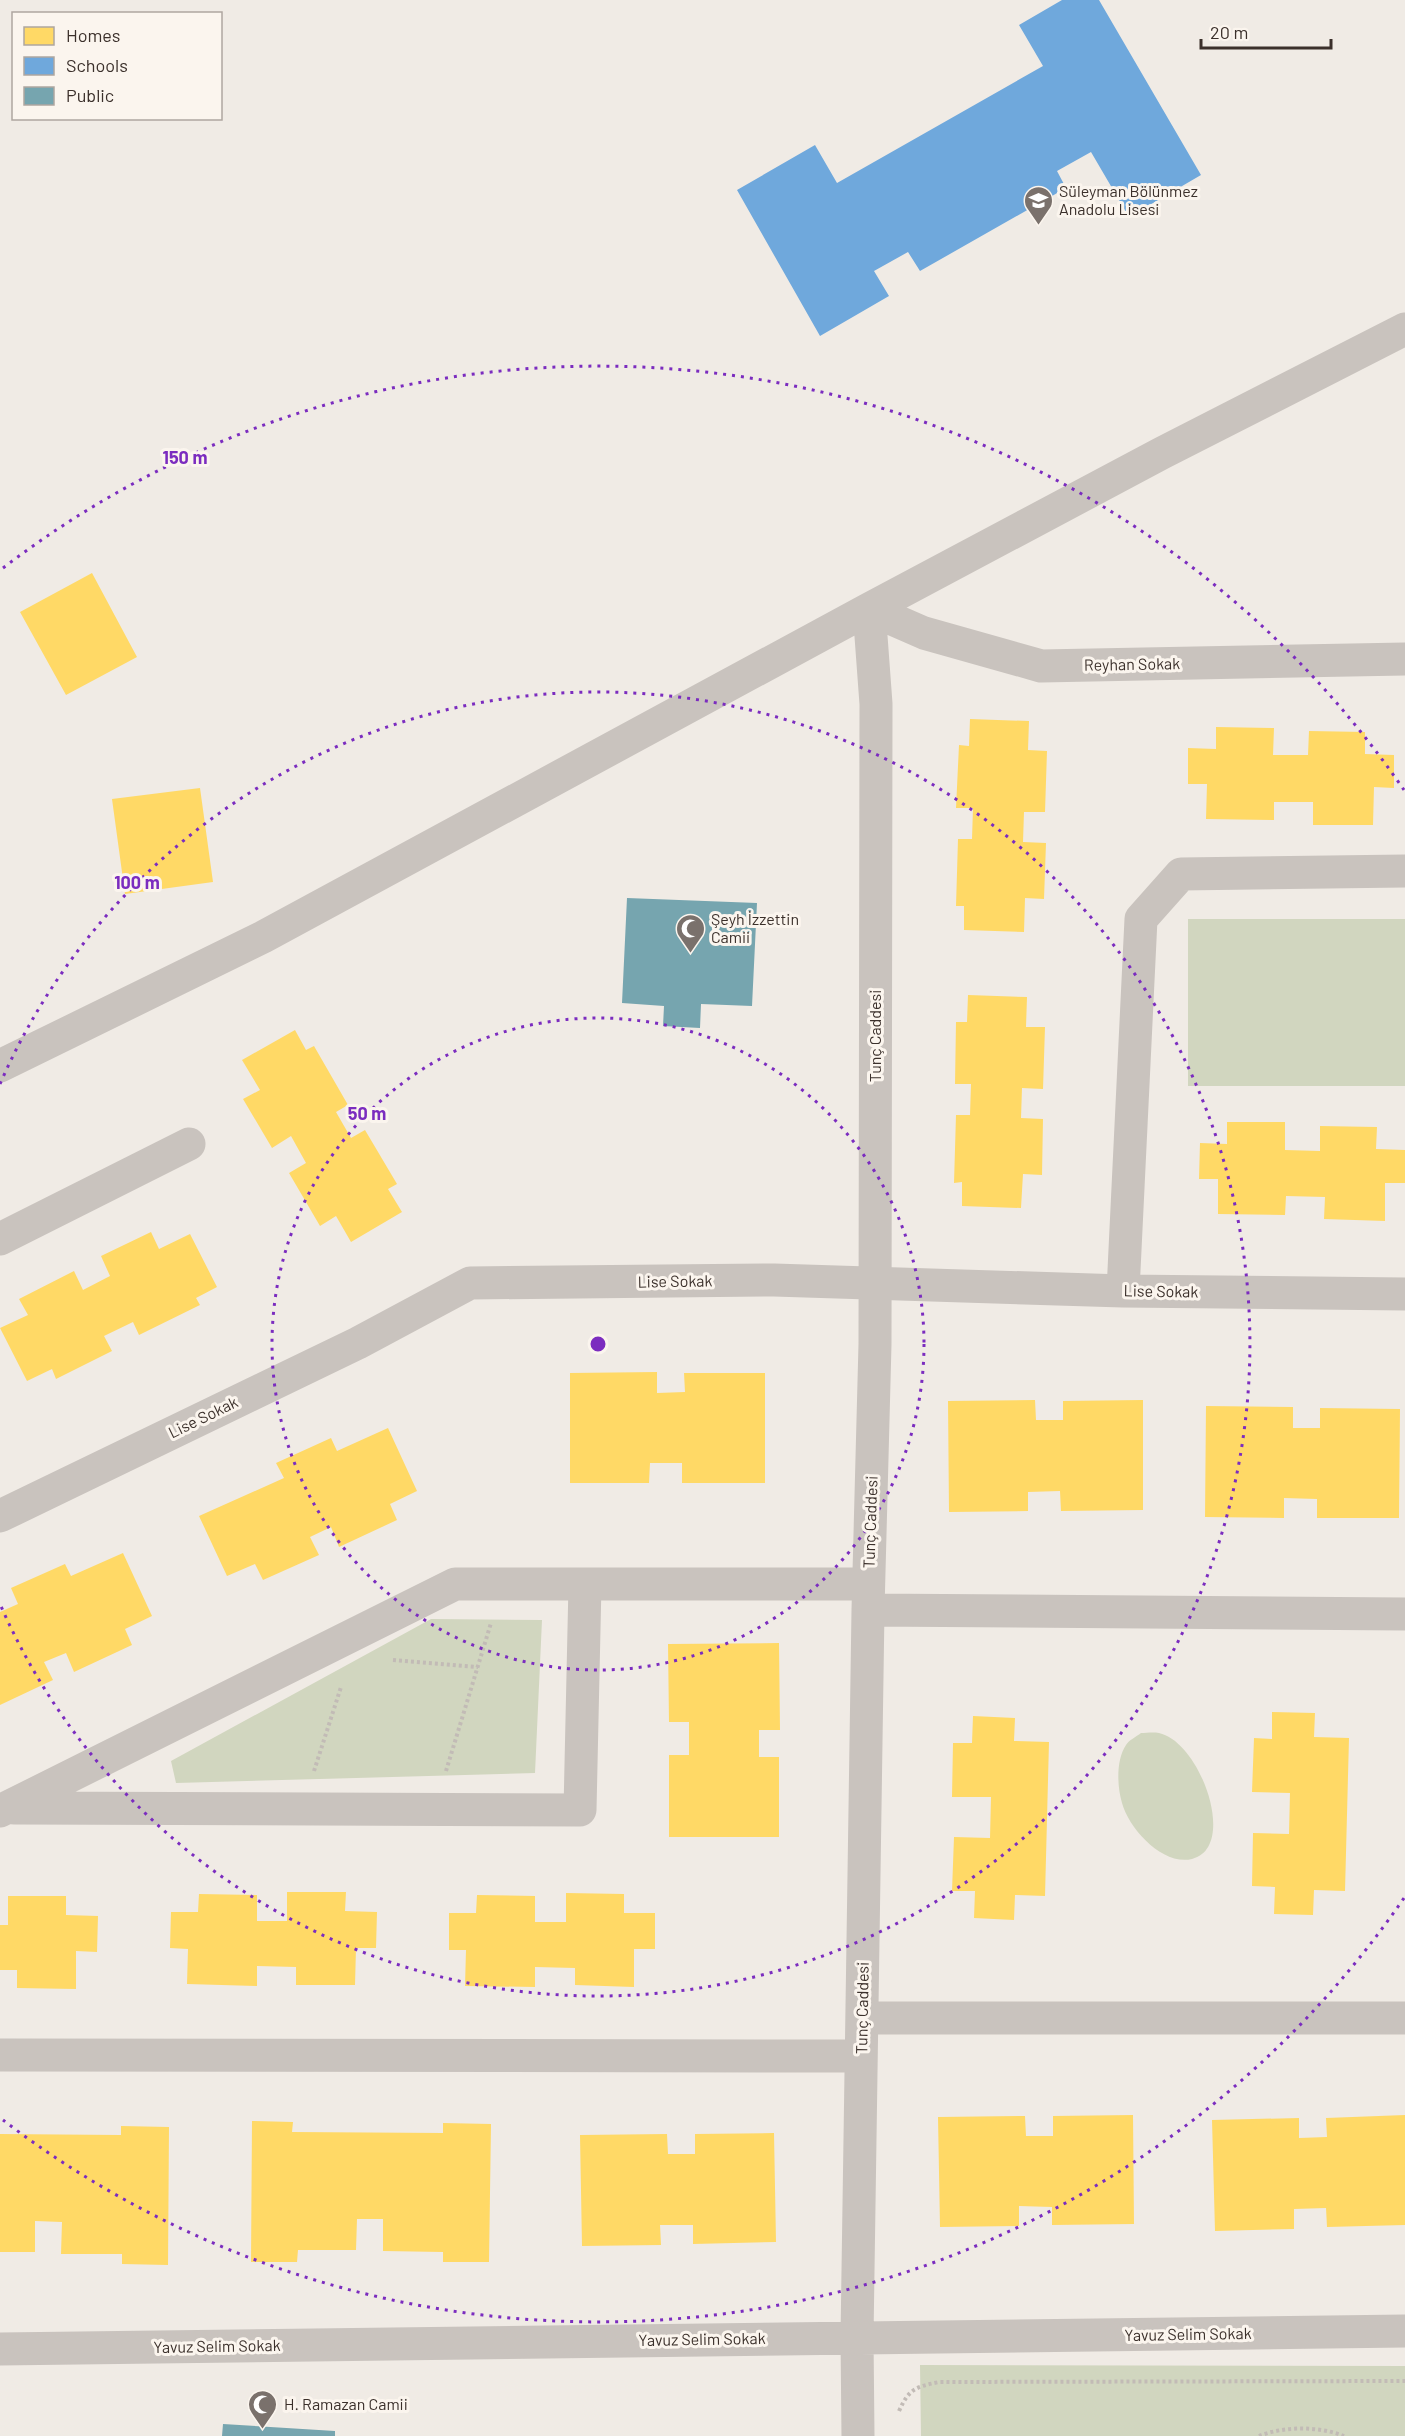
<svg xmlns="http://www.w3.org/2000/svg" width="1405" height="2436" font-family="Barlow,sans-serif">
<rect width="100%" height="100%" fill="#f0ebe5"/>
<path fill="#d1d6bf" d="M 1188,919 L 1405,919 L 1405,1086 L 1188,1086 Z
M 431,1619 L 542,1620 L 535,1773 L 176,1783 L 171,1761 Z
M 1141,1733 C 1146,1733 1153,1732 1159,1733 C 1201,1742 1238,1848 1192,1859 C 1163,1866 1129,1829 1122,1803 C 1117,1786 1116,1760 1126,1745 C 1129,1740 1136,1737 1141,1733 Z
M 920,2365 L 1405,2366 L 1405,2436 L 921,2436 Z"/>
<path fill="#ffd966" d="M 92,573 L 137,657 L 66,695 L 20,612 Z
M 970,719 L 1029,721 L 1028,750 L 1047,751 L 1045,812 L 1024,812 L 1023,842 L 1046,843 L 1044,899 L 1025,898 L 1024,932 L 964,930 L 964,906 L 956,906 L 958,839 L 972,839 L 973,808 L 956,808 L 959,745 L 969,746 Z
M 1216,727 L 1274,728 L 1273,755 L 1308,755 L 1309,731 L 1365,732 L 1365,754 L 1394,755 L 1394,788 L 1374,787 L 1373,825 L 1313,825 L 1313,802 L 1274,802 L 1274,820 L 1206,819 L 1207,784 L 1188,784 L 1188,748 L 1216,749 Z
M 200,788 L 213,882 L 125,894 L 112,799 Z
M 968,995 L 1027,997 L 1026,1027 L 1045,1027 L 1043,1089 L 1022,1088 L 1021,1118 L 1043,1119 L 1042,1175 L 1023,1174 L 1021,1208 L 962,1206 L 962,1182 L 954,1183 L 956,1115 L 970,1115 L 971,1084 L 955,1084 L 956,1022 L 967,1022 Z
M 295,1030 L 306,1050 L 314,1046 L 348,1105 L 336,1112 L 351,1138 L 365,1130 L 397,1184 L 388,1189 L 402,1212 L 351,1242 L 336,1216 L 320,1226 L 289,1173 L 306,1163 L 291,1136 L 272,1148 L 243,1099 L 260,1090 L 242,1060 Z
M 1227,1122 L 1285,1122 L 1285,1150 L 1320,1151 L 1320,1126 L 1377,1127 L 1376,1149 L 1405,1150 L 1405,1183 L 1385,1183 L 1385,1221 L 1324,1219 L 1325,1197 L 1286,1196 L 1285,1215 L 1218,1214 L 1218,1179 L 1199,1179 L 1200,1143 L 1227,1144 Z
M 151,1232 L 159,1249 L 190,1234 L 217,1287 L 196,1298 L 200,1305 L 139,1335 L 133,1322 L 104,1336 L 112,1351 L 56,1379 L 52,1369 L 27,1381 L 0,1328 L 28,1315 L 19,1299 L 74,1271 L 83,1290 L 110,1276 L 101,1256 Z
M 657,1372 L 657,1393 L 685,1392 L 684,1373 L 765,1373 L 765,1483 L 682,1483 L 682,1463 L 650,1463 L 649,1483 L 570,1483 L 570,1373 Z
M 1035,1400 L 1036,1420 L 1063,1420 L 1063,1401 L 1143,1400 L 1143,1510 L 1061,1511 L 1060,1491 L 1028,1492 L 1028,1511 L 949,1512 L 948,1401 Z
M 1206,1406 L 1293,1407 L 1293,1428 L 1320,1428 L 1320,1408 L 1400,1409 L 1399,1518 L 1317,1518 L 1317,1499 L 1284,1498 L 1284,1518 L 1205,1517 Z
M 388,1428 L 417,1491 L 390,1504 L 397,1520 L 339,1547 L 331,1527 L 310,1537 L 319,1555 L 263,1580 L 255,1564 L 227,1576 L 199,1516 L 284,1478 L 276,1463 L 331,1438 L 337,1451 Z
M 123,1553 L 152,1616 L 125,1629 L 132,1645 L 74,1672 L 66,1653 L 44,1662 L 53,1680 L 0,1705 L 0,1612 L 18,1604 L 11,1588 L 65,1564 L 71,1576 Z
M 779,1643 L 780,1730 L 759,1730 L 759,1757 L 779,1757 L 779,1837 L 669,1837 L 669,1755 L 689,1755 L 689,1722 L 669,1722 L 668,1644 Z
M 1272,1712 L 1315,1713 L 1314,1737 L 1349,1738 L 1345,1891 L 1314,1890 L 1313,1915 L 1274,1914 L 1275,1887 L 1252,1886 L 1253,1833 L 1289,1834 L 1290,1793 L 1252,1792 L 1254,1738 L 1272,1739 Z
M 973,1716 L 1015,1718 L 1014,1741 L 1049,1742 L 1045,1896 L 1015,1895 L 1014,1920 L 974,1918 L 975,1891 L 952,1891 L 954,1837 L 990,1838 L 991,1797 L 952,1797 L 953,1743 L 972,1743 Z
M 287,1892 L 346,1892 L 345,1911 L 377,1912 L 376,1948 L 356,1948 L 355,1985 L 296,1985 L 296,1967 L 257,1966 L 257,1986 L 187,1984 L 188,1949 L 170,1948 L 171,1912 L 198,1912 L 199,1894 L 257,1895 L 257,1921 L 287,1921 Z
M 566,1893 L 624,1894 L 624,1913 L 655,1913 L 655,1949 L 634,1949 L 634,1987 L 575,1985 L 575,1968 L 535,1967 L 535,1987 L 465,1986 L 466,1950 L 449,1950 L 449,1913 L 476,1913 L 477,1895 L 535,1896 L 535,1922 L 566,1922 Z
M 8,1896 L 66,1896 L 66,1915 L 98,1916 L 97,1952 L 76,1951 L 76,1989 L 17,1988 L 17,1970 L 0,1970 L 0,1925 L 8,1925 Z
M 1133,2115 L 1134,2224 L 1052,2225 L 1052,2207 L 1019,2206 L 1019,2226 L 940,2227 L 938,2117 L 1025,2116 L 1026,2136 L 1053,2136 L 1053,2116 Z
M 1405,2115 L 1405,2225 L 1327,2227 L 1326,2208 L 1294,2209 L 1294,2229 L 1215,2231 L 1212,2120 L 1299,2118 L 1299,2138 L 1327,2137 L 1326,2118 Z
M 252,2121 L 293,2122 L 292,2132 L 443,2133 L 443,2123 L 491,2124 L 489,2262 L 443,2262 L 443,2252 L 383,2251 L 383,2219 L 357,2219 L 356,2250 L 298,2250 L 297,2262 L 251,2262 Z
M 121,2126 L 169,2127 L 168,2265 L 122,2264 L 122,2254 L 61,2254 L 62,2222 L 35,2221 L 35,2252 L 0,2252 L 0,2134 L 121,2135 Z
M 774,2133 L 776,2242 L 693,2244 L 693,2225 L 660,2225 L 661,2245 L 582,2246 L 580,2135 L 667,2134 L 668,2154 L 695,2154 L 695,2134 Z"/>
<path fill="#6fa8dc" d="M 1062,0 L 1099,0 L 1201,175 L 1129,217 L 1091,152 L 1057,171 L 1066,188 L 920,271 L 908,252 L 874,271 L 889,296 L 820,336 L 737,190 L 815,145 L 837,183 L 1043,66 L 1019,25 Z"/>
<path fill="#76a5af" d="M 627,898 L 757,903 L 752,1006 L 701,1004 L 700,1028 L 663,1026 L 664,1006 L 622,1003 Z
M 223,2424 L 335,2431 L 335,2436 L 222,2436 Z"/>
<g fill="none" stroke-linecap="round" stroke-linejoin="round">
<path stroke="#c2bbb6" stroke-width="4" stroke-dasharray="3 3" stroke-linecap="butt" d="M 393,1660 L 478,1667
M 314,1771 L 341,1687
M 446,1771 L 491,1623
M 899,2411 C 909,2389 915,2387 939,2382 L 1405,2381
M 1259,2436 C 1284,2426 1319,2426 1344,2436"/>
<path stroke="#c9c3be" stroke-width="33" d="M 0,1066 L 263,937 L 869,609 L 1162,453 L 1405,329
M 0,1239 L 189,1144
M 1123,1291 L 1141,919 L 1181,874 L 1405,871
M 0,1516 L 358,1343 L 470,1283 L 774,1280 L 1123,1291 L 1405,1294
M 868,1610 L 1405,1614
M 14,1808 L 580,1810 L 585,1584
M 0,1811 L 455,1584 L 868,1584
M 862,2018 L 1405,2018
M 0,2055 L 861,2056
M 0,2349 L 1405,2331
M 858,2436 L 857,2337 L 868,1610 L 875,1344 L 876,704 L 869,609 L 924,633 L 1041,666 L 1405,659"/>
</g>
<g fill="none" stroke="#7b2cbf" stroke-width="3" stroke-dasharray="3 6">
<circle cx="598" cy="1344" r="326"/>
<path d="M0 1084A652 652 0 1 1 0 1604"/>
<path d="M1404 1898A978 978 0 0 1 3 2120M3 568A978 978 0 0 1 1404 790"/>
</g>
<defs>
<symbol id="school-pin" viewBox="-11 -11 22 30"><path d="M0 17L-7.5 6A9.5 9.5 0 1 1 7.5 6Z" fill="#7a716c" stroke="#fbf5ee"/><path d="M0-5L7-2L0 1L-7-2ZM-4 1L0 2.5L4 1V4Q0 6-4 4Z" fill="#fff"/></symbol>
<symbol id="mosque-pin" viewBox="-11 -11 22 30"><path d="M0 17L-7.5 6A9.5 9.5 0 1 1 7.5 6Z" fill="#7a716c" stroke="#fbf5ee"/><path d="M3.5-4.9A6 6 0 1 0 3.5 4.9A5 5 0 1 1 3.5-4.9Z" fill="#fff"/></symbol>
</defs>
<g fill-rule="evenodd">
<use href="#school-pin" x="1022" y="184" width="33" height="45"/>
<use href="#mosque-pin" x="674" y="912" width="33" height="45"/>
<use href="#mosque-pin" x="246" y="2388" width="33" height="45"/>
</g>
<g text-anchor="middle" stroke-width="6" stroke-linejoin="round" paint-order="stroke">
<g font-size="16" fill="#3b302b" stroke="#fbf5ee" text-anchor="start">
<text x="1059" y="197">Süleyman Bölünmez<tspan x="1059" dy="18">Anadolu Lisesi</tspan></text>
<text x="711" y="925">Şeyh İzzettin<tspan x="711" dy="18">Camii</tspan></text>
<text x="284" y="2410">H. Ramazan Camii</text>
</g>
<g font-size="16" fill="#3b302b" stroke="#fbf5ee">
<text transform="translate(1132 664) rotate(-1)" y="6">Reyhan Sokak</text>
<text transform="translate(875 1036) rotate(-90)" y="6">Tunç Caddesi</text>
<text transform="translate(675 1281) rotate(-1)" y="6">Lise Sokak</text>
<text transform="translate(1161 1291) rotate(1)" y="6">Lise Sokak</text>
<text transform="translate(203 1417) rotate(-26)" y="6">Lise Sokak</text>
<text transform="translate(870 1522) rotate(-88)" y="6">Tunç Caddesi</text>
<text transform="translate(862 2008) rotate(-89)" y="6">Tunç Caddesi</text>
<text transform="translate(1188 2334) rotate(-1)" y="6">Yavuz Selim Sokak</text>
<text transform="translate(702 2339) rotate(-1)" y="6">Yavuz Selim Sokak</text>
<text transform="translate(217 2346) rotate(-1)" y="6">Yavuz Selim Sokak</text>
</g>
</g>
<circle cx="598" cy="1344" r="9" fill="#7b2cbf" stroke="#fbf5ee" stroke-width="3"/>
<g font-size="18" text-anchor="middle" font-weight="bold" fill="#7b2cbf" stroke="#fbf5ee" stroke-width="6" stroke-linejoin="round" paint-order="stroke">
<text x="185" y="464">150 m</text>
<text x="137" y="889">100 m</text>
<text x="367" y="1120">50 m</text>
</g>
<rect x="12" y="12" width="210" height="108" fill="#fbf5ee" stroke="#aea6a0" stroke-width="1.5"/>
<rect x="24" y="27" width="30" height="18" fill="#ffd966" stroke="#aea6a0" stroke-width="1.5"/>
<text x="66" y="42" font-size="18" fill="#3b302b">Homes</text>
<rect x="24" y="57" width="30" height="18" fill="#6fa8dc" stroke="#aea6a0" stroke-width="1.5"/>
<text x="66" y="72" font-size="18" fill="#3b302b">Schools</text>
<rect x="24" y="87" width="30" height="18" fill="#76a5af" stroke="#aea6a0" stroke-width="1.5"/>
<text x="66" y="102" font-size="18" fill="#3b302b">Public</text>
<path d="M1201 39v9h130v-9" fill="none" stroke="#3b302b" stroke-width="3"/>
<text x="1210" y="39" font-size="18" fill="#3b302b" stroke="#fbf5ee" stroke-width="4.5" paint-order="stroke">20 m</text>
</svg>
